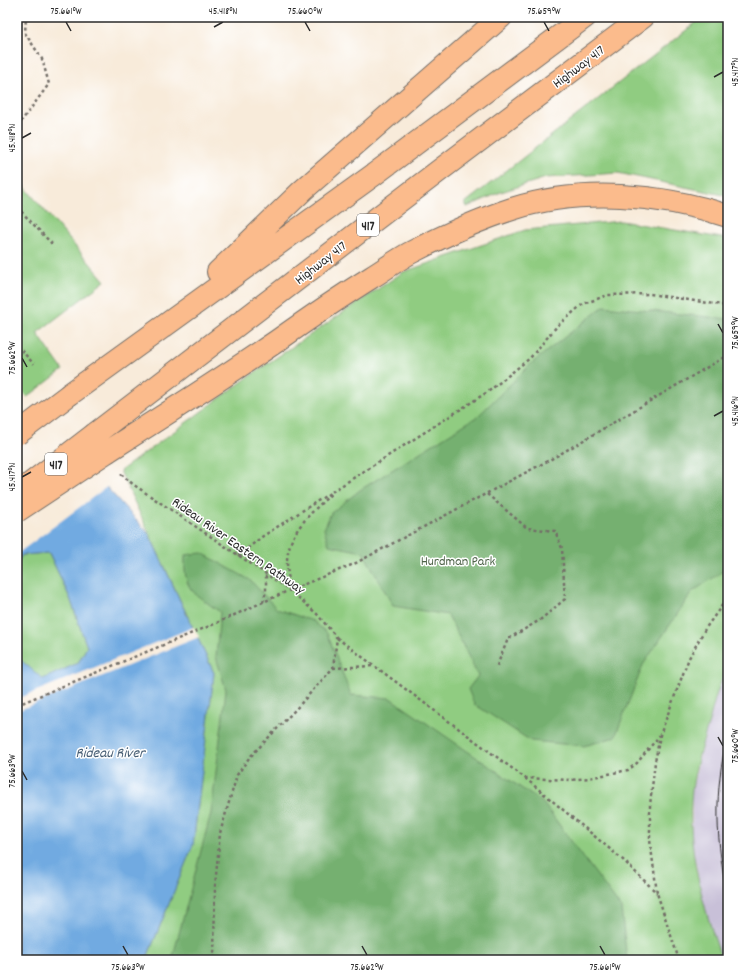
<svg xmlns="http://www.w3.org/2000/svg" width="745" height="977" font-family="Dekko,sans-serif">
<rect width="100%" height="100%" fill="#fff"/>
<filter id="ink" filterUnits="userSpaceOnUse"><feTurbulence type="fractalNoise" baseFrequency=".025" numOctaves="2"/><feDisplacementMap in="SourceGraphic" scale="8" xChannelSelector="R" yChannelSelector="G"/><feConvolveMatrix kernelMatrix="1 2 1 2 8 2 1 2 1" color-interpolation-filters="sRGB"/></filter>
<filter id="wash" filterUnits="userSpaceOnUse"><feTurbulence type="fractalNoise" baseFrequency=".012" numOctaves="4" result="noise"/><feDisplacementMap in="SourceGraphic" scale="16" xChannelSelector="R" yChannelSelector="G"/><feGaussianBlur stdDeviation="0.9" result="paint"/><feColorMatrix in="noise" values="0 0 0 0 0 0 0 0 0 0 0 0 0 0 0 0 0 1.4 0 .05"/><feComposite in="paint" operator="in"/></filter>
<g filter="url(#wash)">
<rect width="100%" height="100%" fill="#f8ebda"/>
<path fill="#c8c0d8" d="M 728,668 L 728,960 L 722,960 L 704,909 L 692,842 L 692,790 L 703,741 L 721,679 Z"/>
<path fill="#90cc81" stroke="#5e7c56" d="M 703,17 L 728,17 L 728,196 L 618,173 L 546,178 L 501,192 L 467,207 L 465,203 Z
M 17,178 L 105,281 L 37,333 L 63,370 L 26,398 L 17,388 Z
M 621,221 L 728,239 L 728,668 C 718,684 714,703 709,722 C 702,744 695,767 692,790 C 686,848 703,906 722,960 L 146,960 L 193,845 L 214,673 L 120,471 L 258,370 L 403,272 L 525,230 Z
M 49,553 L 70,598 L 87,647 L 78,663 L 42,680 L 17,657 L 17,563 L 22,555 Z"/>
<path fill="#74b06f" stroke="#506e4d" d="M 604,306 L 728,319 L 728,568 L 692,592 L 643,665 L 615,737 L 584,746 L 531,741 L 474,704 L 468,689 L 478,676 L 448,615 L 393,606 L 363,552 L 329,545 L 324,529 L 331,513 L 360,490 L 478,416 L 532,363 Z
M 202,553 L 250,580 L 277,609 L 313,621 L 327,633 L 351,695 L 390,698 L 543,803 L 621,908 L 627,960 L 172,960 L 211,813 L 226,690 L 216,657 L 220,612 C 193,592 183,592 185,555 Z"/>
<path fill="#71aae1" stroke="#4e6a86" d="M 17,388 L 149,534 L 214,673 L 193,845 L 146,960 L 17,960 L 17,657 L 43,679 L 78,663 L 87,647 L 70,598 L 49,553 L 22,555 L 17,563 Z"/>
<path fill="#f8ebda" d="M 17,386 L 108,486 L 17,554 Z
M 194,627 L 199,637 L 17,711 L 17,699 Z"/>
</g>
<g filter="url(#ink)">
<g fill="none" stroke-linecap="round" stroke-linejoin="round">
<defs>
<path id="motorway" d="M 218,272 L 303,190 L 501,17
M 70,394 L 372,176 L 585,17
M 95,434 L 440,170 L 643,17
M 108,451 C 165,415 221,379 277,341 C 308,319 340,297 372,277 C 385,269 397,260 410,253 C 443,236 478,220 512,209 C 581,187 661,194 728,216"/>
</defs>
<use href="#motorway" stroke="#736e68" stroke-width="24"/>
<path stroke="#736e68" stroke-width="2.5" stroke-dasharray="3 3" stroke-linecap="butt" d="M 17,127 L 49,84 L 42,59 L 25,33 L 26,17
M 17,207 L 52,244
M 17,346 L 34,364
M 121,474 L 134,485 L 290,590 L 317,614 L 337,638 L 333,668 L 295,710 L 249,758 L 237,775 L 220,833 L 215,886 L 214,960
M 487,494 L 527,528 L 555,531 L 562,548 L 565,599 L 540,620 L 508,639 L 496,668
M 238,556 L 263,536 L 489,391 L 530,358 L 558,325 L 583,304 L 608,295 L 650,294 L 728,306
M 290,590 C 289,580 287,570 287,561 C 288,532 311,513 331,494
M 263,602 L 266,591 L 266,573
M 337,638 L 525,778 L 570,780 L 589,778 L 628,770 L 637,763 L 660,735
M 333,668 L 372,666
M 17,705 L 212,625 L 290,590 L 354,564 L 555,457 L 728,355
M 525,778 L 623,860 L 657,893
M 679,960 L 657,893 L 650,840 L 650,805 L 655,762 L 660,735 L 689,658 L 705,629 L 728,597"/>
<use href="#motorway" stroke="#fbbb8c" stroke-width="22"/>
<path stroke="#2b2b2b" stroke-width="1" d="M 728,736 C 713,790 716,844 728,898
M 728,808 L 728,822"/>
<defs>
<path id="motorway-bridge" d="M 17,434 L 70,394
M 17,494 L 95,434
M 17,511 L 108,451"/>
</defs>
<use href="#motorway-bridge" stroke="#736e68" stroke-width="24" stroke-linecap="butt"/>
<use href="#motorway-bridge" stroke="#fbbb8c" stroke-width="22"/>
</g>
</g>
<path fill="none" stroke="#2b2b2b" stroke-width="1.5" d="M 66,22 L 71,31M 305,22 L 310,31M 544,22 L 549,31M 214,27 L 223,22M 714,77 L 723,72M 22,138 L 31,133M 718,324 L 723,333M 22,358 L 27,367M 714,416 L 723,411M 22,477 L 31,472M 718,737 L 723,746M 22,771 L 27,780M 123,946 L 128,955M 362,946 L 367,955M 600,946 L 605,955"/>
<g text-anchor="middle" stroke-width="3" stroke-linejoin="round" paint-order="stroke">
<g fill="#fff" stroke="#6b6b6b" stroke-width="1">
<rect x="357" y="214" width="22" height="22" rx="3"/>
<rect x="45" y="453" width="22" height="22" rx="3"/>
</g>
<g font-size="13" font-weight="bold" fill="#2b2b2b">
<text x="368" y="230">417</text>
<text x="56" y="469">417</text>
</g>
<g font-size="14" fill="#2b2b2b" stroke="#fff">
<text transform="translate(578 66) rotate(-37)" y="5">Highway 417</text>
<text transform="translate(320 262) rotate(-38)" y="5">Highway 417</text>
<text transform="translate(239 545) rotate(35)" y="5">Rideau River Eastern Pathway</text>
</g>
<g font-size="14" fill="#4e6349" stroke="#fff">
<text x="458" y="565">Hurdman Park</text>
</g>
<g font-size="15" font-style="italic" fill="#475e74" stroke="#fff">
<text x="110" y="757">Rideau River</text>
</g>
</g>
<rect width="745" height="977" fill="none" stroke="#fff" stroke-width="44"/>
<rect x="22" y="22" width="701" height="933" fill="none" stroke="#2b2b2b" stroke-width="1.5"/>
<g font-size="10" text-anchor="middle" fill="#2b2b2b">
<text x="66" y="14">75.661°W</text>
<text x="223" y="14">45.418°N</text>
<text x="305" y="14">75.660°W</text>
<text x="544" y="14">75.659°W</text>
<text transform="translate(734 72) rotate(-90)" y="4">45.417°N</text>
<text transform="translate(11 138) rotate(-90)" y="4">45.418°N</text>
<text transform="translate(734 333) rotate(-90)" y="4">75.659°W</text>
<text transform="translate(11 358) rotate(-90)" y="4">75.662°W</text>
<text transform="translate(734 411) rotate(-90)" y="4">45.416°N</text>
<text transform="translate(11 477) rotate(-90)" y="4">45.417°N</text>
<text transform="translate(734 746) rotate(-90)" y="4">75.660°W</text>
<text transform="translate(11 771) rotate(-90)" y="4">75.663°W</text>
<text x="128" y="970">75.663°W</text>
<text x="367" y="970">75.662°W</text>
<text x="605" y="970">75.661°W</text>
</g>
</svg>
